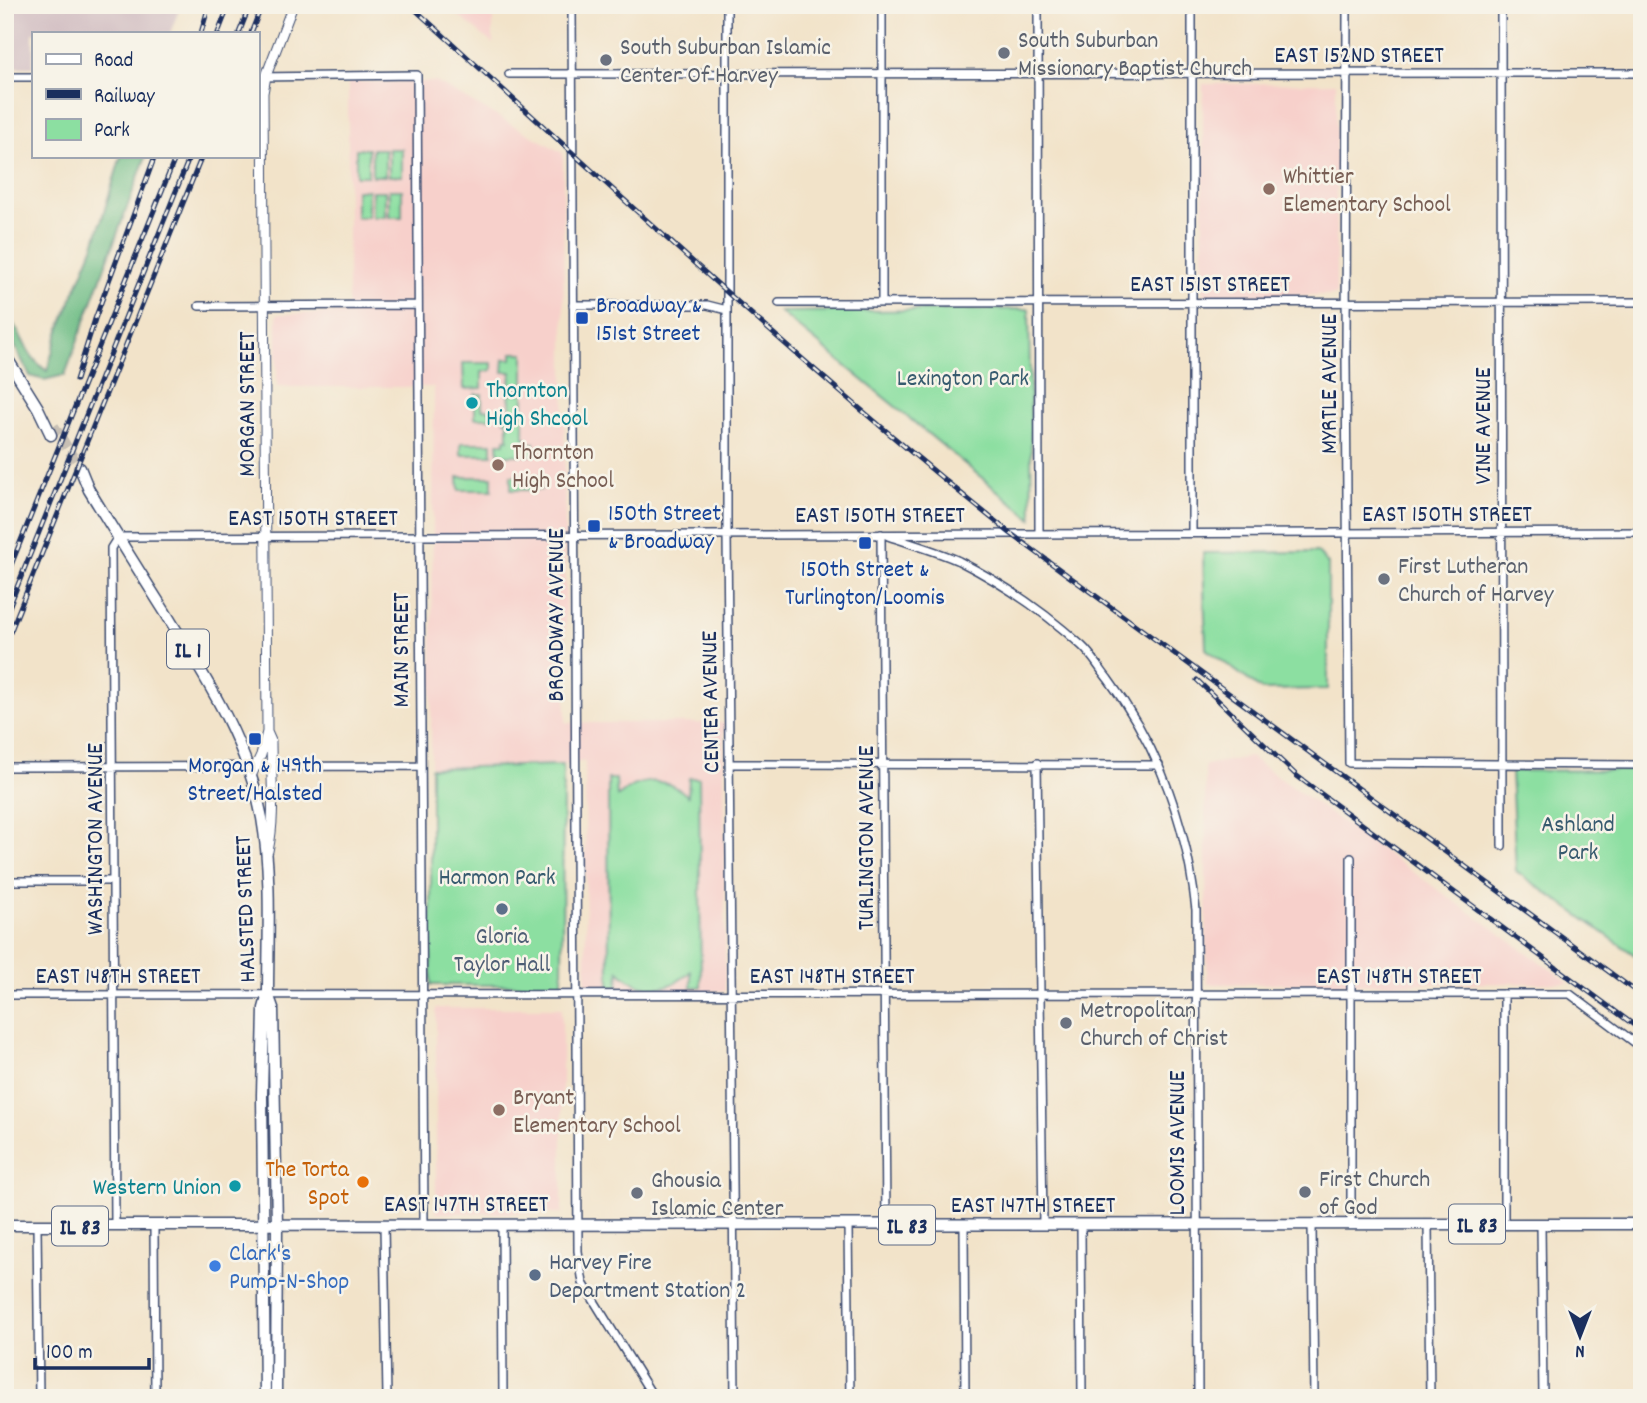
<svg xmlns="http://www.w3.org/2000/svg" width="1647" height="1403" font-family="Dekko,sans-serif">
<rect width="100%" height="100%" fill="#f7f3e8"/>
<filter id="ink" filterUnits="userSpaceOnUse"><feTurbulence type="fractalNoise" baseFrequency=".0143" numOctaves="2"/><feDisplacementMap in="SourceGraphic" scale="14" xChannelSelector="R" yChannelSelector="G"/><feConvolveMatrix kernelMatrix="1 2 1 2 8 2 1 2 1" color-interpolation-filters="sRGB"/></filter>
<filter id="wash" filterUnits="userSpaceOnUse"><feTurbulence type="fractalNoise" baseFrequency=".00686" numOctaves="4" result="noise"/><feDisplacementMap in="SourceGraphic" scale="28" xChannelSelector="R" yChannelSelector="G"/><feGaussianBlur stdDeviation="1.57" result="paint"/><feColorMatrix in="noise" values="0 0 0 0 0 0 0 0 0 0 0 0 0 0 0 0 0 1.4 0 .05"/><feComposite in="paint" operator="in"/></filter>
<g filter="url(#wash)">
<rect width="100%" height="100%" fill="#f2e3c9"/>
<path fill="#f7d0cb" d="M 446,5 L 493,5 L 493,44 Z
M 348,82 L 436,82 L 563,153 L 566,723 L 724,723 L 725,991 L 586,991 L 585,761 L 563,765 L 431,768 L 434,387 L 277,387 L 277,314 L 348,313 Z
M 1336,83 L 1336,295 L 1203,295 L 1203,84 Z
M 1250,757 L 1570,983 L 1207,984 L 1205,765 Z
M 436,1008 L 562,1008 L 562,1213 L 436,1213 Z"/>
<path fill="#d2bec2" d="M 5,5 L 181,5 L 170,33 L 33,33 L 33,67 L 5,67 Z"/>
<path fill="#8cdfa1" stroke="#548780" stroke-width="2" d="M 356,149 L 368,149 L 368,176 L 356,176 Z
M 372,149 L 385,149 L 385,176 L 372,176 Z
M 389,149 L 402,149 L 402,176 L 389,176 Z
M 356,190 L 368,190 L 368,217 L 356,217 Z
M 389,190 L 402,190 L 402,217 L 389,217 Z
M 372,191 L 385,191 L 385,217 L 372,217 Z
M 1029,309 L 1032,519 L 780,312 Z
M 512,353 L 524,353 L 524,388 L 510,388 L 511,372 L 503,372 L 504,359 L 512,359 Z
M 463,363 L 492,363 L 492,370 L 482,372 L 482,388 L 464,389 Z
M 524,393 L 524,438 L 527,438 L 528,443 L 534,443 L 534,455 L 499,455 L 498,443 L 505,443 L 505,439 L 508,439 L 508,421 L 505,421 L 504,410 L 511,410 L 509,394 Z
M 475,394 L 482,394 L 482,409 L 490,410 L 491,418 L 475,418 Z
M 461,443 L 492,443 L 492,455 L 461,455 Z
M 511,476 L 541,476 L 541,490 L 511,490 Z
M 458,477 L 492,477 L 492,490 L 459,490 Z
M 1317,552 L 1328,564 L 1328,689 L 1262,690 L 1206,649 L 1203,553 Z
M 563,765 L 562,985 L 431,985 L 431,768 Z
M 1642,770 L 1642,960 L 1516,871 L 1511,771 Z
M 689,778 L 699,778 L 701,987 L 691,987 L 691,971 C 668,993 641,993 619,971 L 618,987 L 609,987 L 608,779 L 616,779 L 617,797 C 640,777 665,776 688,796 Z"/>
<path fill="#71be87" stroke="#467672" stroke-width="2" d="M 121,156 L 146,156 L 65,375 L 44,380 L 30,376 L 5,327 L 5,314 C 24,332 22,353 47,371 L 58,333 L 94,245 Z"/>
</g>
<g filter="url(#ink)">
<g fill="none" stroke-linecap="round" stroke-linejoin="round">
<path stroke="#c7bfb4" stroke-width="10" stroke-dasharray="10 5" stroke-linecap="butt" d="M 54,426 L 80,468"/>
<defs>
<path id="minor" d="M 572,5 L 578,1251 L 583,1283 L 654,1398
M 727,5 L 727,534 L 735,1398
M 882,5 L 882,303
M 1038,5 L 1039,533
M 1192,5 L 1192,533
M 1347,5 L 1346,361 L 1349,763 L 1642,765
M 1501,5 L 1502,846
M 509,74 L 1642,73
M 5,77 L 33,77
M 257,77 L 417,75 L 424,1225
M 779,303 L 1642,302
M 573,305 L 707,305 L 727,310
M 199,306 L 418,305
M 881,534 L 886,1225
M 888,536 C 911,544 937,551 959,561 C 1002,583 1046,613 1082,646 C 1092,655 1099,668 1108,679 C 1159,747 1187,825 1196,910 L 1198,1398
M 1037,763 L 1043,1225
M 729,764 L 1159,765
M 5,767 L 420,766
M 1351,858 L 1351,1225
M 5,881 L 113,881
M 1504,994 L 1504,1224
M 5,995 L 1570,994 L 1642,1048
M 502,1224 L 503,1398
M 1541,1224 L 1543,1398
M 384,1225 L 387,1398
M 848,1225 L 850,1398
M 964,1225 L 965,1398
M 1081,1225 L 1082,1398
M 1312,1225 L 1314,1398
M 1428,1225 L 1430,1398
M 37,1226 L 39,1398
M 115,1226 L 111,548 L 118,537 L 1642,532
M 154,1226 L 155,1398"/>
<path id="tertiary" d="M 251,776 L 261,755 L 267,732
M 268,851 C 276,815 271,778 271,741 L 267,732 L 263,93 L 266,76 L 293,5"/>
<path id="primary" d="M 5,355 L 38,408 L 51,435
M 80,468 L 89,490 C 114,531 139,571 165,612 C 206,678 247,741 262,818 C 272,876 268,936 268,994 L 264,1008 L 262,1095 L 265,1398
M 268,994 L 273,1008 L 277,1225 L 276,1398
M 5,1225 L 1642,1224"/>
</defs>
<use href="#minor" stroke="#3b4a6e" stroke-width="10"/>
<use href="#tertiary" stroke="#3b4a6e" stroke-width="11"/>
<use href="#primary" stroke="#3b4a6e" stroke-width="13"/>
<use href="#minor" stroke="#fff" stroke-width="7"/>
<use href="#tertiary" stroke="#fff" stroke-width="9"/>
<use href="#primary" stroke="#fff" stroke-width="10"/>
<defs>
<path id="rail" d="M 410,5 C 608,184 802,367 1010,533 L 1642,996
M 201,33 L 209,5
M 218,33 L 229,5
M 239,33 L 250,5
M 251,33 L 262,5
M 76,380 L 95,319 L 155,156
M 5,580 L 176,156
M 5,617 L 190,156
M 5,645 L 202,156
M 1197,680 L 1297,776 L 1642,1031"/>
</defs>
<use href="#rail" stroke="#1b2f5e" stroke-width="5"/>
<use href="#rail" stroke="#f7f3e8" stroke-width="2.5" stroke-dasharray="8" stroke-linecap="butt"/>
</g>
</g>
<g fill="#6b7280" stroke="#f7f3e8" stroke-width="2.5">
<circle cx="1004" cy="53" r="7"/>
<circle cx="606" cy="60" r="7"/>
<circle cx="1384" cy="579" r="7"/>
<circle cx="1066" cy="1023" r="7"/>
<circle cx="1305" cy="1192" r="7"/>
<circle cx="637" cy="1193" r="7"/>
</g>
<g fill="#8d6e63" stroke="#f7f3e8" stroke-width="2.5">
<circle cx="1269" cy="189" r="7"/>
<circle cx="498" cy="465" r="7"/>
<circle cx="499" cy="1110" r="7"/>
</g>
<g fill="#1a4fb4" stroke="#f7f3e8" stroke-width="2.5">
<rect x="575" y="311" width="14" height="14" rx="3.5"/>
<rect x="587" y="519" width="14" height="14" rx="3.5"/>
<rect x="858" y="536" width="14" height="14" rx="3.5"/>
<rect x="248" y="732" width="14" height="14" rx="3.5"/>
</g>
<g fill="#0f9aa8" stroke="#f7f3e8" stroke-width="2.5">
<circle cx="472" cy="403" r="7"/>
<circle cx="235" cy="1186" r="7"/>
</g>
<g fill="#5c6f8a" stroke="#f7f3e8" stroke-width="2.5">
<circle cx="502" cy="909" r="7"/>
<circle cx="535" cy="1275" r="7"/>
</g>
<circle fill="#e8710a" stroke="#f7f3e8" stroke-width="2.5" cx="363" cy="1182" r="7"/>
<circle fill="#3f7fe0" stroke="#f7f3e8" stroke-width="2.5" cx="215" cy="1266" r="7"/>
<g text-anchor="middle" stroke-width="5" stroke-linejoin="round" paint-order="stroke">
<g fill="#f7f3e8" stroke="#5d6a87" stroke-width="2">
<rect x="167" y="629.5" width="42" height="39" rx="5"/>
<rect x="1449" y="1204.5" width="56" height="39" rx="5"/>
<rect x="879" y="1205.5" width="56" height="39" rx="5"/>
<rect x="52" y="1206.5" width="56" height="39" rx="5"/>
</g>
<g font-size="23" font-weight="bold" fill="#1b2f5e">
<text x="188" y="657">IL 1</text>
<text x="1477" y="1232">IL 83</text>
<text x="907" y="1233">IL 83</text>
<text x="80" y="1234">IL 83</text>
</g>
<g font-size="24" fill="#5b616d" stroke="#f7f3e8" text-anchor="start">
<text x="1018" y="47">South Suburban<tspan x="1018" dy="28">Missionary Baptist Church</tspan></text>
<text x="620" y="54">South Suburban Islamic<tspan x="620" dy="28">Center Of Harvey</tspan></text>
<text x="1398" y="573">First Lutheran<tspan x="1398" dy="28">Church of Harvey</tspan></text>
<text x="1080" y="1017">Metropolitan<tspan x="1080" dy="28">Church of Christ</tspan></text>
<text x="1319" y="1186">First Church<tspan x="1319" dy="28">of God</tspan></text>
<text x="651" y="1187">Ghousia<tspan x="651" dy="28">Islamic Center</tspan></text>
</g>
<g font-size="24" fill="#1b2f5e" stroke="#f7f3e8">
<text x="1359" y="62">EAST 152ND STREET</text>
<text x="1210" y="291">EAST 151ST STREET</text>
<text transform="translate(1328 384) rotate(-90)" y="8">MYRTLE AVENUE</text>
<text transform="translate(246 404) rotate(-90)" y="8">MORGAN STREET</text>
<text transform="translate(1482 426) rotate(-90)" y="8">VINE AVENUE</text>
<text x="1447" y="521">EAST 150TH STREET</text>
<text x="880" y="522">EAST 150TH STREET</text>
<text x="313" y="525">EAST 150TH STREET</text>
<text transform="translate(555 615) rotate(-90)" y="8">BROADWAY AVENUE</text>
<text transform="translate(400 650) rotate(-90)" y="8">MAIN STREET</text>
<text transform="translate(709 702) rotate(-91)" y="8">CENTER AVENUE</text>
<text transform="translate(865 838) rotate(-90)" y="8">TURLINGTON AVENUE</text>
<text transform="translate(94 839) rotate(-90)" y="8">WASHINGTON AVENUE</text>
<text transform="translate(244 909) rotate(-92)" y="8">HALSTED STREET</text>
<text x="118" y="983">EAST 148TH STREET</text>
<text x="832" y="983">EAST 148TH STREET</text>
<text x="1399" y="983">EAST 148TH STREET</text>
<text transform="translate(1176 1143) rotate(-90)" y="8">LOOMIS AVENUE</text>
<text x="466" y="1211">EAST 147TH STREET</text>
<text x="1033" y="1212">EAST 147TH STREET</text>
</g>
<g font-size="24" fill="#785e54" stroke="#f7f3e8" text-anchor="start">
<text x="1283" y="183">Whittier<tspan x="1283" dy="28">Elementary School</tspan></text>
<text x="512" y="459">Thornton<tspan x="512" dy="28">High School</tspan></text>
<text x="513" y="1104">Bryant<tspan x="513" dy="28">Elementary School</tspan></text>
</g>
<g font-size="24" fill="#164399" stroke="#f7f3e8" text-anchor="start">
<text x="596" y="312">Broadway &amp;<tspan x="596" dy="28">151st Street</tspan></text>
<text x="608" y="520">150th Street<tspan x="608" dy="28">&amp; Broadway</tspan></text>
<text x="865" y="576" text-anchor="middle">150th Street &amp;<tspan x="865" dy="28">Turlington/Loomis</tspan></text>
<text x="255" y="772" text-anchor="middle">Morgan &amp; 149th<tspan x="255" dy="28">Street/Halsted</tspan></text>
</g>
<g font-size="24" fill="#375b6f" stroke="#f7f3e8">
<text x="963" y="385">Lexington Park</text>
<text x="1578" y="831">Ashland<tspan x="1578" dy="28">Park</tspan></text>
<text x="497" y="884">Harmon Park</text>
</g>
<g font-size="24" fill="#0d838f" stroke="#f7f3e8" text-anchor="start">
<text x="486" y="397">Thornton<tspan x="486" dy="28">High Shcool</tspan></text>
<text x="221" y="1194" text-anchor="end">Western Union</text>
</g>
<g font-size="24" fill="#4e5e75" stroke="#f7f3e8">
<text x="502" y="943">Gloria<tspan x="502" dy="28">Taylor Hall</tspan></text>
<text x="549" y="1269" text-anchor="start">Harvey Fire<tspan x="549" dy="28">Department Station 2</tspan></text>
</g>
<g font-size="24" fill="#c56008" stroke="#f7f3e8" text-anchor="end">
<text x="349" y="1176">The Torta<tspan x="349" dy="28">Spot</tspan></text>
</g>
<g font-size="24" fill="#366cbe" stroke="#f7f3e8" text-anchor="start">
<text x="229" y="1260">Clark's<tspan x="229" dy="28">Pump-N-Shop</tspan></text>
</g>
</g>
<rect width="1647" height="1403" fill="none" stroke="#f7f3e8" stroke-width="28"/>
<rect x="32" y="32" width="228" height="126" fill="#f7f3e8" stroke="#9fa5b1" stroke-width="2"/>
<rect x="46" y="54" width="35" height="10" fill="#ffffff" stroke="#9fa5b1" stroke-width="2"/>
<text x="94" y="66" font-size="21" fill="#1b2f5e">Road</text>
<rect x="46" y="89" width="35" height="10" fill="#1b2f5e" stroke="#9fa5b1" stroke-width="2"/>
<text x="94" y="102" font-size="21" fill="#1b2f5e">Railway</text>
<rect x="46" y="119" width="35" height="21" fill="#8cdfa1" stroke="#9fa5b1" stroke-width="2"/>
<text x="94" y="136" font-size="21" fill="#1b2f5e">Park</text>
<g transform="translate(1580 1336) rotate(180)" stroke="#f7f3e8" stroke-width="5" paint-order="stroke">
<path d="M0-5L12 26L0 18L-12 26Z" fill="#1b2f5e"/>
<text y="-10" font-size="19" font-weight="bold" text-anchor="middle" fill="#1b2f5e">N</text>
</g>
<path d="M35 1358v10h114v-10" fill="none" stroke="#1b2f5e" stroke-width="3.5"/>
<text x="46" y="1358" font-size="21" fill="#1b2f5e" stroke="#f7f3e8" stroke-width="5" paint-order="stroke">100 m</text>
</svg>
